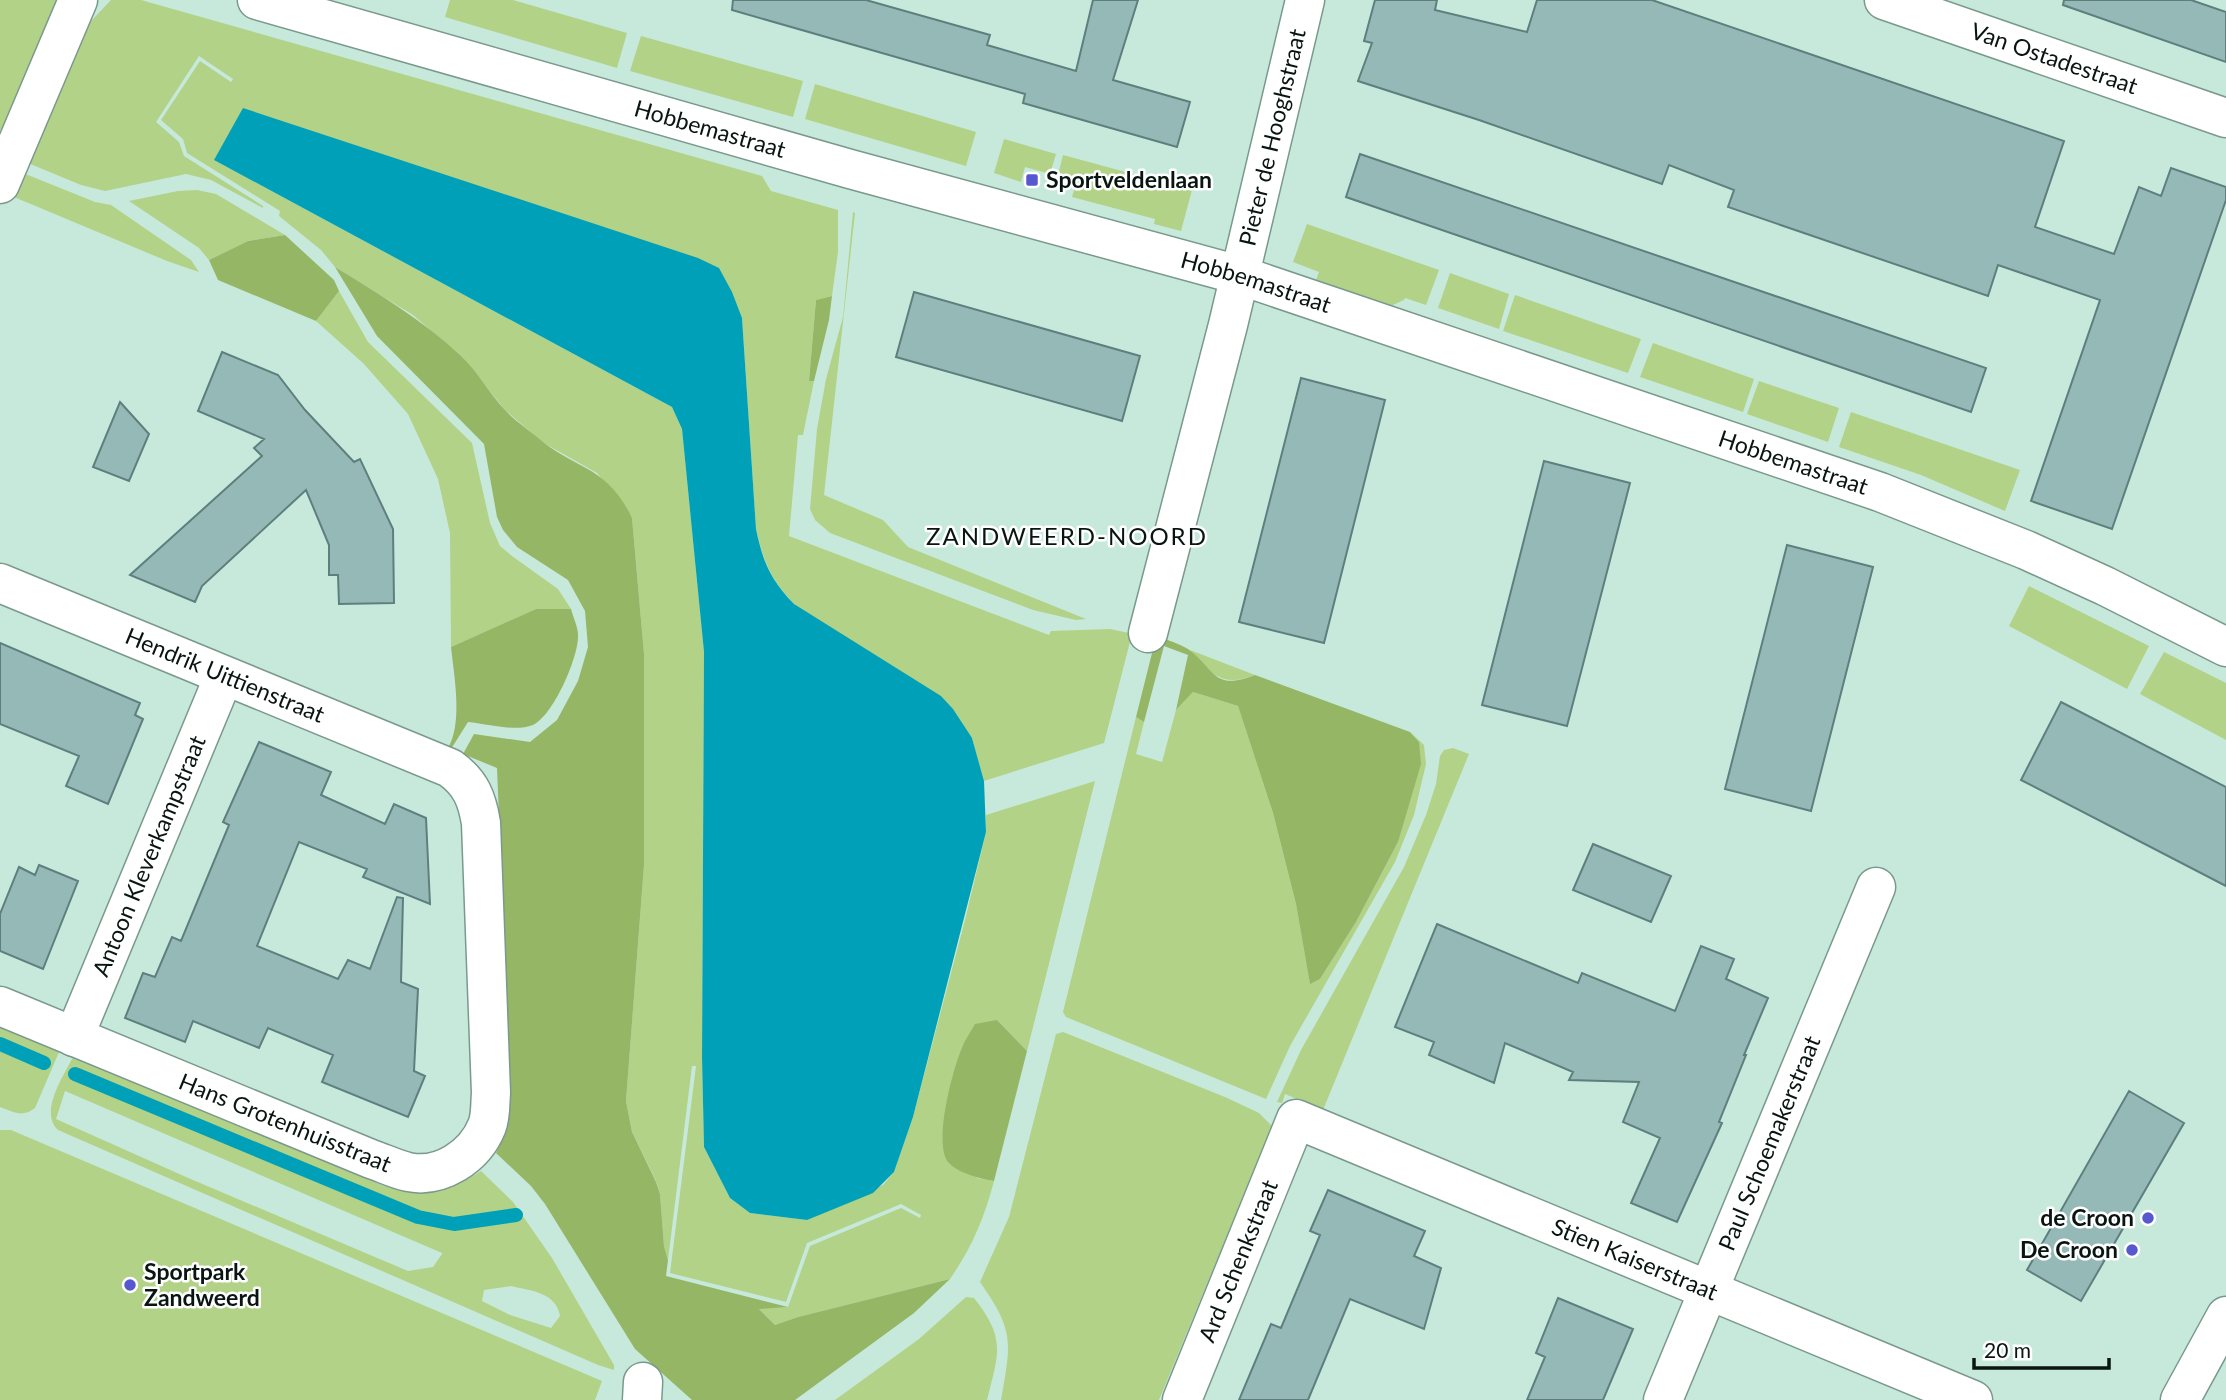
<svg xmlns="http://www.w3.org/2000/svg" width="2226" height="1400" font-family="Lato,sans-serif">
<rect width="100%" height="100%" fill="#c7e9dc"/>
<path fill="#b2d287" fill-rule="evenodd" d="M 0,0 L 59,0 L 3,129 L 0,130 Z
M 111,0 L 141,0 L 762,176 L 771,191 L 838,210 L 838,252 L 832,296 L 816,300 L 809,381 L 814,381 L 803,435 L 798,435 L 789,536 L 1049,635 L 1051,631 L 1110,629 L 1129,633 L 1131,638 L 1104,743 L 984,781 L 972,738 L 794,604 C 770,579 764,562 756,529 L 742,318 L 214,160 L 672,407 L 682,429 L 704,652 L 702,1058 L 704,1147 L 730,1198 L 750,1213 L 807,1220 L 883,1185 L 894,1172 L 913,1117 L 965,920 L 986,832 L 986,815 L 1095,781 L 1027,1051 L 997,1020 L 977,1178 L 994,1181 C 984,1219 972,1247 950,1279 L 798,1317 L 775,1325 L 758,1308 L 788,1307 L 810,1246 L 901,1208 L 920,1218 L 921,1215 L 901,1204 L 807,1243 L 786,1302 L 670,1273 L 696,1066 L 692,1066 L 668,1260 L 664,1246 L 660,1194 L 656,1181 L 632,1132 L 626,1101 L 644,865 L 644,654 L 632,518 L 597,473 L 542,442 L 505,410 L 463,358 L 413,315 L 335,267 L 321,250 L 279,216 L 280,211 L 187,153 L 183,139 L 161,120 L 200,61 L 231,82 L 233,79 L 199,56 L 156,122 L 179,142 L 184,156 L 263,206 L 263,208 L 211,180 L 186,174 L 105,191 L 81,185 L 28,163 L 78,42 L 92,20 Z
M 450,0 L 513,0 L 627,33 L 617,68 L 445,17 Z
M 641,36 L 803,81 L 793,117 L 630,71 Z
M 815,84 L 976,132 L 966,166 L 805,119 Z
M 1004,139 L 1056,154 L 1050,174 L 1025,167 L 1021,182 L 994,173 Z
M 1063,155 L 1192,190 L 1181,231 L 1154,224 L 1155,219 L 1072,197 L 1076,184 L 1057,179 Z
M 23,173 L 95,202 L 111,205 L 191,260 L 199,272 L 167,261 L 14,197 Z
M 197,190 L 216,194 L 285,235 L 248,241 L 209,260 L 199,248 L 129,201 L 178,191 Z
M 853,212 L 855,213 L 824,495 L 883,520 L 908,547 L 1086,619 L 1076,620 L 1033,610 L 830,533 L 815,520 L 810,509 L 817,429 L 826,379 L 843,317 Z
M 1307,224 L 1439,270 L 1426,305 L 1405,298 L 1404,300 L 1386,308 L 1315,283 L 1319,272 L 1293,262 Z
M 1450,273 L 1509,294 L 1499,329 L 1438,308 Z
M 339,291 L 368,342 L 472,443 L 490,523 L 500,546 L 512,556 L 558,589 L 571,609 L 536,609 L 451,647 L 450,533 L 438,479 L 408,414 L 364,364 L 316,321 Z
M 1515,295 L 1641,339 L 1628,373 L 1503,331 Z
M 1653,343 L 1754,379 L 1743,412 L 1640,377 Z
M 1759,381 L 1839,408 L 1828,442 L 1747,414 Z
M 1851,412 L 2020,470 L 2005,511 L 1921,475 L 1839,447 Z
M 2029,586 L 2149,646 L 2127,689 L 2009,626 Z
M 1190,650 L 1255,675 C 1221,688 1212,674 1190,650 Z
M 2164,652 L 2226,683 L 2226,740 L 2140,694 Z
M 1193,692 L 1238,706 L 1273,813 L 1296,904 L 1310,983 L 1320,979 L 1356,922 L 1398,842 L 1419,742 L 1410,732 L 1424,745 L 1426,764 L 1414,815 L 1395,862 L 1290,1046 L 1266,1099 L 1066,1017 L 1063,1012 L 1136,717 L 1144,722 L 1136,754 L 1162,762 L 1176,710 Z
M 1453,748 L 1469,754 L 1323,1110 L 1285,1094 L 1282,1103 L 1277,1102 L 1301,1050 L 1404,867 L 1426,815 L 1436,784 L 1440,756 L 1444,750 Z
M 0,1028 L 59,1052 L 35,1108 C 22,1118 14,1112 0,1107 Z
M 1063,1032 L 1225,1097 L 1259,1113 L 1272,1126 L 1159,1400 L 1001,1400 C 1011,1342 1015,1332 980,1282 L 1009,1217 L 1056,1034 Z
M 73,1057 L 384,1186 C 424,1195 446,1193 481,1171 L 513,1202 L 552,1258 L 614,1365 L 614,1370 L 598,1365 L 58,1130 C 39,1112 63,1077 73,1057 ZM 65,1091 L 442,1253 L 442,1254 L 433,1267 L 408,1271 L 186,1177 L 56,1119 ZM 511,1286 C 531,1291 556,1292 560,1316 L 551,1328 L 510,1315 L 482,1301 L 484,1290 Z
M 0,1130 L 11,1130 L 602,1381 L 595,1400 L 0,1400 Z
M 966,1297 L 974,1298 C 1006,1339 999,1352 987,1400 L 835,1400 L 919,1339 Z"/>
<path fill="#95b665" d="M 285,235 L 334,280 L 339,291 L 316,321 L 218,280 L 209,260 L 248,241 Z
M 335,267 C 379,294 423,320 461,356 C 478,372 489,393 505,410 C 514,420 526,428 537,437 C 576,471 606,464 632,518 L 644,654 L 644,865 L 626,1101 L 632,1132 L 656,1182 L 660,1194 L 664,1246 L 668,1260 L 666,1276 L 788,1307 L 759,1309 L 775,1325 L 798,1317 L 950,1279 L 914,1313 L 795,1400 L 692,1400 L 635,1349 L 545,1204 L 531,1186 L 496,1153 C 508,1130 510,1110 510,1085 L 497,768 L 463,754 L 474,734 L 530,742 L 557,720 L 578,681 L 588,647 L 585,611 L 568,580 L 517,547 L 503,530 L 497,517 L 484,444 L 377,336 Z
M 832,296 L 829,320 L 814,381 L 809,381 L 816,300 Z
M 536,609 L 571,609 C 573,617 578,627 578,635 C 579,657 553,716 533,725 C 515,732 488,724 468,722 L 451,749 L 448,748 C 463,723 454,675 451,647 Z
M 1161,637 C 1171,642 1184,645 1192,652 C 1217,674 1216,690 1255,675 L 1410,732 L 1419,742 L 1421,764 L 1398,842 L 1356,922 L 1320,979 L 1310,984 L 1296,904 L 1273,813 L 1238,706 L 1193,692 L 1176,710 L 1188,655 L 1164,646 L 1144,722 L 1136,717 L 1155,641 Z
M 997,1020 L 1027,1051 L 994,1181 C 981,1179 958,1173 949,1163 C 932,1146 953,1068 962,1048 C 965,1039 971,1032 975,1024 Z"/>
<path fill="#00a1b8" d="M 243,108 L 698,258 L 719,268 L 732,292 L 742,318 L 756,529 C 763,562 770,579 794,604 L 941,696 L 953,709 L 972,738 L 984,781 L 986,832 L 913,1117 L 894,1172 L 873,1193 L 807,1220 L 750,1213 L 730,1198 L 704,1147 L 702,1058 L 704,652 L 682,429 L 672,407 L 214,160 Z"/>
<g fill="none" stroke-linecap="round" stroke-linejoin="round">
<path stroke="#00a1b8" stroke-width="14" d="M 0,1044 L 44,1063
M 75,1074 L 418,1217 L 454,1224 L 516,1215"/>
</g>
<path fill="#95b9b7" stroke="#5d807e" stroke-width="2" d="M 733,0 L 866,0 L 990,35 L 987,45 L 1076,71 L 1093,0 L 1138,0 L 1113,80 L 1190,102 L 1177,147 L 1023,103 L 1025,94 L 732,10 Z
M 1375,0 L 1437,0 L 1435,10 L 1527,32 L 1537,0 L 1652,0 L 2064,141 L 2035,227 L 2114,254 L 2139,187 L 2161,196 L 2171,168 L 2226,187 L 2226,200 L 2112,529 L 2031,501 L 2100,300 L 1998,265 L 1988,296 L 1728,207 L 1734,190 L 1669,165 L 1662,184 L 1479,120 L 1358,81 L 1372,43 L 1364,41 Z
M 2064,0 L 2191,0 L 2226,12 L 2226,62 L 2063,5 Z
M 1360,154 L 1986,368 L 1971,412 L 1346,197 Z
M 914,292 L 1140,356 L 1122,421 L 896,357 Z
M 222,352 L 278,375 L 305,410 L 354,462 L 360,459 L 393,529 L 394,603 L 339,604 L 338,575 L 329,575 L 329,545 L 306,490 L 202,586 L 195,602 L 130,575 L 262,456 L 254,448 L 264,439 L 198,411 Z
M 1301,378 L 1385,400 L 1324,643 L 1239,622 Z
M 120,402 L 149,434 L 129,481 L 93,467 Z
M 1544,461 L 1630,483 L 1567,726 L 1482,705 Z
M 1787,545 L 1873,567 L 1811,811 L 1725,789 Z
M 0,643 L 140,703 L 135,715 L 143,719 L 108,804 L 66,786 L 79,756 L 0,724 Z
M 2061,702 L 2226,787 L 2226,886 L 2021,780 Z
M 259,742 L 331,772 L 321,795 L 385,824 L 394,804 L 426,818 L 430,904 L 363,877 L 367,869 L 299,842 L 257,946 L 338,979 L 348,960 L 370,969 L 397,897 L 403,898 L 401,982 L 418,989 L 414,1071 L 425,1076 L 408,1117 L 322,1082 L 333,1055 L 268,1028 L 259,1048 L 193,1021 L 185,1042 L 125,1018 L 143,973 L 155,977 L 172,937 L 181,941 L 229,825 L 223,822 Z
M 1593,844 L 1671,876 L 1651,922 L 1573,890 Z
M 39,865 L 78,881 L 43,969 L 0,951 L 0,914 L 19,867 L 35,875 Z
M 1437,924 L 1578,983 L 1582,973 L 1675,1011 L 1701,946 L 1734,959 L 1726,979 L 1768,998 L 1744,1055 L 1746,1055 L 1719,1122 L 1722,1123 L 1677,1222 L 1631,1203 L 1660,1138 L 1623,1122 L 1639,1082 L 1569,1080 L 1573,1072 L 1505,1043 L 1494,1083 L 1429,1055 L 1434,1042 L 1395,1027 Z
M 2129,1091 L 2184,1123 L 2081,1301 L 2027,1270 Z
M 1328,1190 L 1425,1231 L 1414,1256 L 1441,1268 L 1424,1329 L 1350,1299 L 1308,1400 L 1239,1400 L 1271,1324 L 1281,1328 L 1320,1235 L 1310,1231 Z
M 1558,1298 L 1633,1329 L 1603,1400 L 1527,1400 L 1545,1357 L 1536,1353 Z"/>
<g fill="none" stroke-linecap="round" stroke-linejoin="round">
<defs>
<g id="minor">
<path id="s1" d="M 257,0 L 850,169 L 1239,275 L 1880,492 L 2026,550 L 2105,586 L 2226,647"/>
<path id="s2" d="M 1884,0 L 2226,118"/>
<path d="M 0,184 L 78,0"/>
<path id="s3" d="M 0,583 L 450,768 C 471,783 477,799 481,823 L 491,1093 C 490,1104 491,1116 487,1126 C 475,1156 441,1179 408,1172 C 395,1169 383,1163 371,1159 L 0,1006"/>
<path id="s4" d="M 1148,633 L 1228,325 L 1305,0"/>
<path id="s5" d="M 74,1037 L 224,676"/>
<path d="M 642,1400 L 643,1382"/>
<path id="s6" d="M 1182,1400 L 1296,1119 L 1973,1400"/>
<path id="s7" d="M 1663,1400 L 1876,887"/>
<path d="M 2180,1400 L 2226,1316"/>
</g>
</defs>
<use href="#minor" stroke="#7a998d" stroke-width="41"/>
<use href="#minor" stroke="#fff" stroke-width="38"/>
</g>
<g fill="#5658cf" stroke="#fff" stroke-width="2.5">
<rect x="1025" y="173" width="14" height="14" rx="3.5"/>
<circle cx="2148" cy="1218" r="7"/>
<circle cx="2132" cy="1250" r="7"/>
<circle cx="130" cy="1285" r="7"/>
</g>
<g text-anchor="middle" stroke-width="5" stroke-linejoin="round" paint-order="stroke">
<g font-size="23" fill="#091511" stroke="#fff">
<text dy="8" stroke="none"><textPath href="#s2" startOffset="180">Van Ostadestraat</textPath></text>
<text dy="8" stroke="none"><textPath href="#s1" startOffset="471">Hobbemastraat</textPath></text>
<text dy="8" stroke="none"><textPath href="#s4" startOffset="511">Pieter de Hooghstraat</textPath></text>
<text dy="8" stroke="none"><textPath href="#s1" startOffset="1038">Hobbemastraat</textPath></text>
<text dy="8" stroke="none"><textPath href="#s1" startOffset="1605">Hobbemastraat</textPath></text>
<text dy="8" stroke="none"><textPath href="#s3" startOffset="243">Hendrik Uittienstraat</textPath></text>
<text dy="8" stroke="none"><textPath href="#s5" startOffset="196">Antoon Kleverkampstraat</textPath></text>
<text transform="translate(285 1123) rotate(22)" y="8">Hans Grotenhuisstraat</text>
<text dy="8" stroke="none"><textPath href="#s7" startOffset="278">Paul Schoemakerstraat</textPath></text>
<text dy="8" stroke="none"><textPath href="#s6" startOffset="670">Stien Kaiserstraat</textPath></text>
<text dy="8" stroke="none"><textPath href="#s6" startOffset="150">Ard Schenkstraat</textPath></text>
</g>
<g font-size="23" font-weight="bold" fill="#091511" stroke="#fff" text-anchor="start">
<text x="1046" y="188">Sportveldenlaan</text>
<text x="2134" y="1226" text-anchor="end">de Croon</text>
<text x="2118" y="1258" text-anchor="end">De Croon</text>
<text x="144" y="1280">Sportpark<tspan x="144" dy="26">Zandweerd</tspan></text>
</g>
<g font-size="24" letter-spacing="2" fill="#091511" stroke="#fff">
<text x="1067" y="545">ZANDWEERD-NOORD</text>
</g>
</g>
<path d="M1974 1358v10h135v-10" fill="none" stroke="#091511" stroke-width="3.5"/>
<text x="1984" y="1358" font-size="21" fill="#091511" stroke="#ffffff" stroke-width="5" paint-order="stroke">20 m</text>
</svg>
